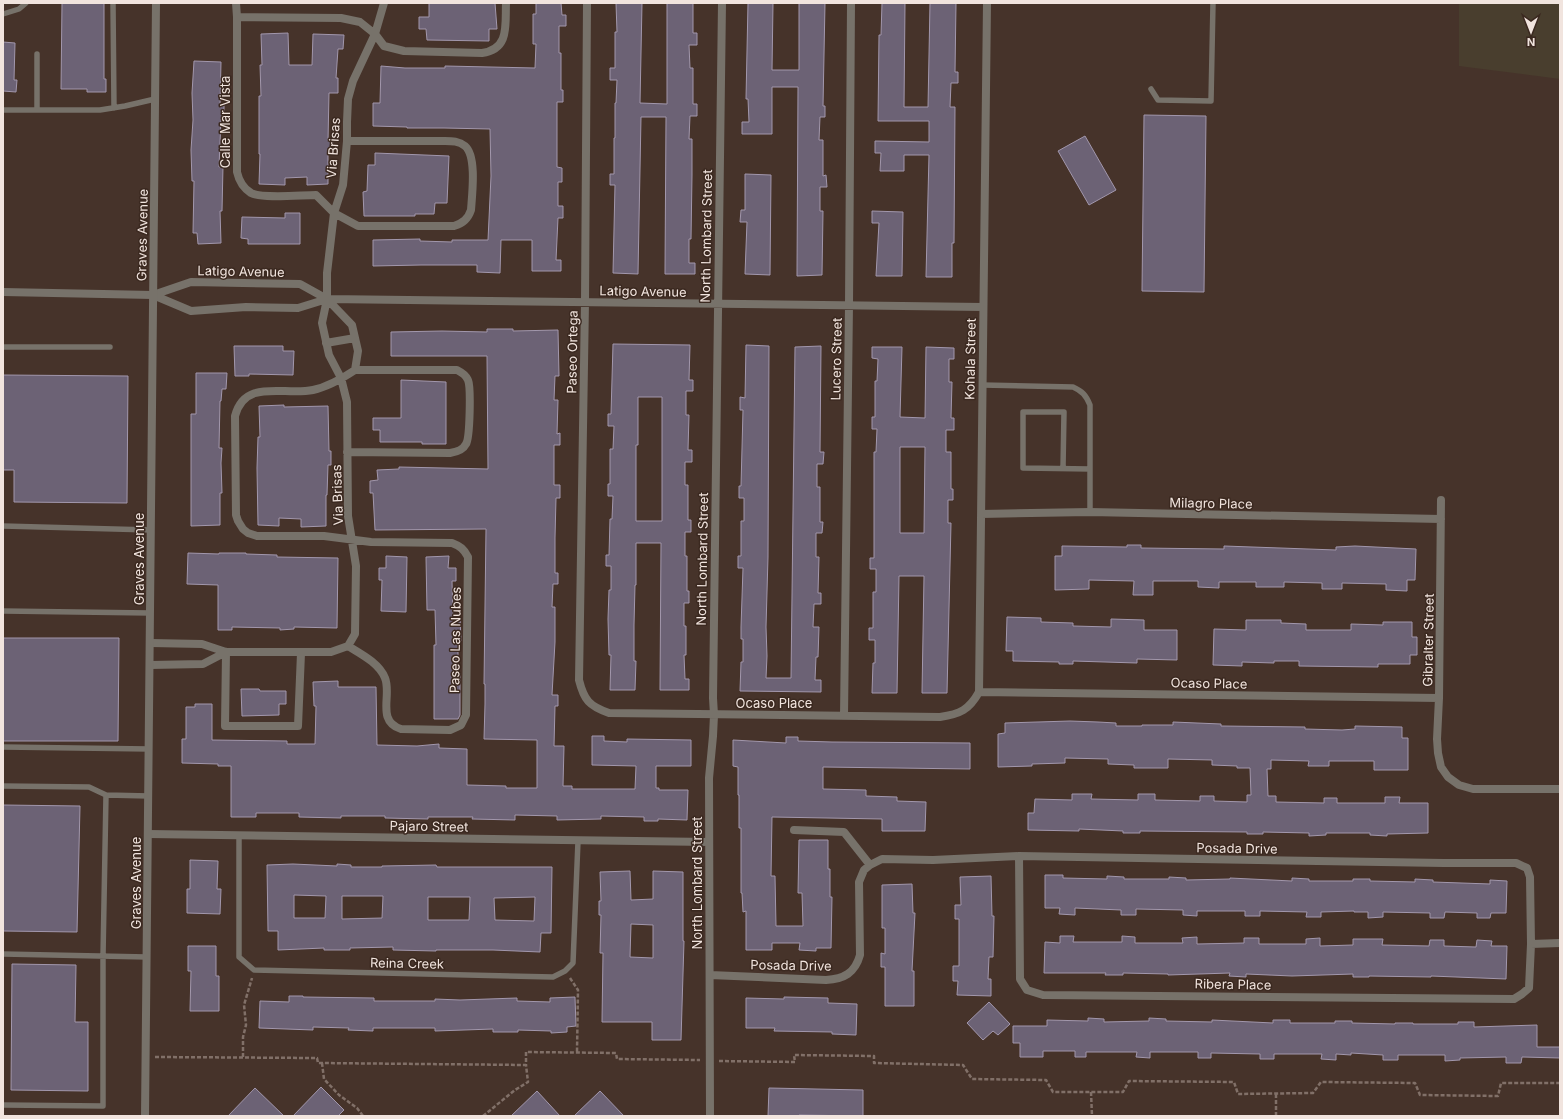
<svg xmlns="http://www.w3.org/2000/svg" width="1563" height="1119" font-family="Inter,sans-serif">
<rect width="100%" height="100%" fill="#46332a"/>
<path fill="#493e2e" d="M 1459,3 L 1560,3 L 1560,79 L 1459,66 Z"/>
<path fill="#6c6275" stroke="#a297ac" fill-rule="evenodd" d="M 62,3 L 104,3 L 104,79 L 106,79 L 106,92 L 87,92 L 87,89 L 61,89 Z
M 429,3 L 495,3 L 497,29 L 489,29 L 489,41 L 427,40 L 426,29 L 419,29 L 419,17 L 429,17 Z
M 536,3 L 561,3 L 562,15 L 566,15 L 566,26 L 559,26 L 559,53 L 561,53 L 561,90 L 563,90 L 563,102 L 557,102 L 557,167 L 562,168 L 562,182 L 558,182 L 558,206 L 563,206 L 563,218 L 558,218 L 556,260 L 561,260 L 561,271 L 532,271 L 532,240 L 501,240 L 500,273 L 477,272 L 477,265 L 421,265 L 373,266 L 373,240 L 420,239 L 420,241 L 452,242 L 452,240 L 488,240 L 491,176 L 490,129 L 444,128 L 407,128 L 407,127 L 373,126 L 373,103 L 380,103 L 381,66 L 405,68 L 445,68 L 445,66 L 535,68 L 536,44 L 533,44 L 533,14 L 536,14 Z
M 616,3 L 642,3 L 640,103 L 667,104 L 667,3 L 693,3 L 693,33 L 697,33 L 697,45 L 689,45 L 690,68 L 693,68 L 693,104 L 697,104 L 697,116 L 690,116 L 689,139 L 692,139 L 692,175 L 691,239 L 689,239 L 689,263 L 695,263 L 695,274 L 665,274 L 666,117 L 641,117 L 638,274 L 613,273 L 615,185 L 610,185 L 610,174 L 614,174 L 614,138 L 615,138 L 615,103 L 616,103 L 617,80 L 610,80 L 610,68 L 615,68 L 615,32 L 617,32 Z
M 748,3 L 773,3 L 772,70 L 799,70 L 799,3 L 825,3 L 823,106 L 825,106 L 825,117 L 820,117 L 819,140 L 823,140 L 823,176 L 826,175 L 827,187 L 820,187 L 820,211 L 823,211 L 822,275 L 797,276 L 798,87 L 772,87 L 772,134 L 742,134 L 742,122 L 749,122 L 748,99 L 746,99 Z
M 882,3 L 905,3 L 904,107 L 928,107 L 930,3 L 956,3 L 955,72 L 958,72 L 958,83 L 951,83 L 950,107 L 955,107 L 954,243 L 952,243 L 952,277 L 926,277 L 929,155 L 904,155 L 904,171 L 880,171 L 881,153 L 875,153 L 875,141 L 929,142 L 929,121 L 878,121 L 879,35 L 881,35 Z
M 288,33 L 289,65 L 312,65 L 313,34 L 344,35 L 343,49 L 338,49 L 336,78 L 338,78 L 338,93 L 329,93 L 328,141 L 333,141 L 333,154 L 328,154 L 328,184 L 307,185 L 307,177 L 285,178 L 285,185 L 259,184 L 260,154 L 259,154 L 259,96 L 261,96 L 260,65 L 262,65 L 261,34 Z
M 3,42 L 15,43 L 14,80 L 17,80 L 16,92 L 3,91 Z
M 194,61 L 221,62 L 220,105 L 224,105 L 224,119 L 221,119 L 219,167 L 223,166 L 222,211 L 220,211 L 221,243 L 198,244 L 197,233 L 193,233 L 194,181 L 192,181 L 191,150 L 193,120 L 192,93 Z
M 1144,115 L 1206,116 L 1204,292 L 1142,291 Z
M 1085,136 L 1116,190 L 1089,205 L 1058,151 Z
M 375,153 L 449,156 L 447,203 L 435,203 L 434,214 L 415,214 L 415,216 L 364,216 L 363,192 L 367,191 L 368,165 L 375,165 Z
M 745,174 L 771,175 L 770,275 L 745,274 L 747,222 L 740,222 L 741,210 L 745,210 Z
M 872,211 L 903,212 L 902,276 L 876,276 L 879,223 L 872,223 Z
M 285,213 L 300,213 L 300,244 L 248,244 L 248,239 L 241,238 L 242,217 L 285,218 Z
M 487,329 L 513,329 L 513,331 L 558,330 L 559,376 L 555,376 L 554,400 L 558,400 L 557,434 L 560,433 L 560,445 L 554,445 L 554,485 L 560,485 L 560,498 L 556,498 L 555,538 L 555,573 L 558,573 L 558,584 L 553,584 L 552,607 L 555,607 L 555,642 L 552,695 L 558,695 L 558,706 L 555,706 L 554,746 L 564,746 L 563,786 L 572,786 L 572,789 L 635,789 L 636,766 L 592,765 L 592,736 L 604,736 L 604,741 L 627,742 L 627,739 L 691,740 L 691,766 L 656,766 L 656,788 L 659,788 L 659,790 L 688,790 L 687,820 L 658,819 L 658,821 L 644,821 L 644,817 L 601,816 L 601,819 L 557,820 L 557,816 L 515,815 L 515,820 L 472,819 L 473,817 L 428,817 L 428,819 L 385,818 L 385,816 L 341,816 L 341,818 L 299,817 L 299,813 L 256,813 L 256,817 L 231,817 L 231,766 L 218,766 L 218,764 L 182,763 L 182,739 L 186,739 L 186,707 L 195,707 L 195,704 L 212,704 L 212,740 L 287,741 L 287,744 L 315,744 L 316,706 L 314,706 L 313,682 L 338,681 L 338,687 L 376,687 L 377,745 L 417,746 L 439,744 L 439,748 L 467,749 L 467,785 L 506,786 L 506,788 L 537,788 L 537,740 L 484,739 L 485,704 L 485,684 L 484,684 L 486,529 L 375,530 L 373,493 L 370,493 L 370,481 L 378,480 L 377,470 L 399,469 L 399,467 L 488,469 L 487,356 L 391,356 L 391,332 L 442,331 L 487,332 Z
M 613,344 L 690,345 L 689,380 L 693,380 L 693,391 L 686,391 L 686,415 L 689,415 L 688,450 L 692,450 L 692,462 L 685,462 L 685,485 L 688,485 L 688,520 L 691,520 L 691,532 L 685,532 L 685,556 L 687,556 L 687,591 L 689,591 L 689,603 L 684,603 L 684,626 L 686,626 L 686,655 L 684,655 L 685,679 L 689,679 L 689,690 L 660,690 L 661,543 L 636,543 L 636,585 L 635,585 L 634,625 L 634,661 L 636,661 L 635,690 L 610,690 L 611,655 L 609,655 L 608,619 L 609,590 L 611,590 L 611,566 L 606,566 L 606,555 L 609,555 L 610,519 L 612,519 L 613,496 L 608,496 L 608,484 L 610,484 L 610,449 L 613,449 L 614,426 L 608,426 L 608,414 L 611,414 ZM 638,397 L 662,397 L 662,521 L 636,521 L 636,445 L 638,445 Z
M 746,345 L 769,346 L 768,557 L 766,627 L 767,656 L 766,678 L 791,678 L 795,347 L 821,346 L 820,452 L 824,452 L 823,464 L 817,464 L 817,487 L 820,487 L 820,522 L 823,522 L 822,533 L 816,533 L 816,557 L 819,557 L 818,593 L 821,593 L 821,604 L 814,604 L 813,627 L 819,627 L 818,657 L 816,657 L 815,680 L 821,680 L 821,692 L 740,691 L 741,662 L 743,662 L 743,639 L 741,639 L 741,627 L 743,568 L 738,568 L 738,556 L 741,556 L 741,521 L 744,521 L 744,498 L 739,498 L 739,486 L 741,486 L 743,410 L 740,410 L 740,397 L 745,398 Z
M 234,346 L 283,346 L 283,351 L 294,351 L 293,375 L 249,374 L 249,376 L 235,376 Z
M 872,347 L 902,347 L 900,417 L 925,418 L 926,347 L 954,348 L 954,359 L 949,359 L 949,382 L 952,382 L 951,418 L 954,418 L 954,430 L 946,430 L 946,452 L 951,452 L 951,489 L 953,489 L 953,500 L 948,500 L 948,523 L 951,523 L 947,693 L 922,693 L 924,576 L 899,576 L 897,693 L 872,693 L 873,663 L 875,663 L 875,640 L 869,640 L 869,628 L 873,628 L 873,592 L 876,592 L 876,569 L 870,569 L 870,558 L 874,558 L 874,452 L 876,452 L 877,429 L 872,429 L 872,417 L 875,417 L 875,381 L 877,381 L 878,359 L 872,358 ZM 900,447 L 925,447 L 924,533 L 900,533 Z
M 196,373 L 227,373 L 226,389 L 222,389 L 221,401 L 220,401 L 219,448 L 222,448 L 221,463 L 222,493 L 220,493 L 220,525 L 191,526 L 191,414 L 196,414 Z
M 3,375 L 128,376 L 127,503 L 14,502 L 14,470 L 3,470 Z
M 401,380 L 446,382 L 446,444 L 422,444 L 422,442 L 380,442 L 380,430 L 373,430 L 373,418 L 401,418 Z
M 284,405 L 284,407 L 328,406 L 329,451 L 331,451 L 331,465 L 328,465 L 327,495 L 326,495 L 326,526 L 301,527 L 301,519 L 279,518 L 279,526 L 258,525 L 257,468 L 258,437 L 260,437 L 259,406 Z
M 1127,545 L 1141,545 L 1141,548 L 1224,549 L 1224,546 L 1336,550 L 1336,547 L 1355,546 L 1416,549 L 1415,580 L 1407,580 L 1407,591 L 1386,590 L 1386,584 L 1342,583 L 1342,589 L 1322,589 L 1322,583 L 1284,582 L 1284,587 L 1256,587 L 1256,582 L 1219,582 L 1219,588 L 1198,587 L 1198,581 L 1153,581 L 1153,595 L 1133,595 L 1134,581 L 1089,580 L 1089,589 L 1055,590 L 1055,556 L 1062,556 L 1062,546 L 1127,547 Z
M 188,553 L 219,554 L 219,553 L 246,553 L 246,554 L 277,555 L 277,557 L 338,558 L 337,628 L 294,627 L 294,629 L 280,630 L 280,628 L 232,627 L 232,630 L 218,630 L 218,585 L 187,584 Z
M 386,556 L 407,557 L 406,612 L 381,611 L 382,580 L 379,580 L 379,568 L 386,568 Z
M 449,556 L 448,568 L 456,568 L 456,581 L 452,581 L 453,617 L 460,617 L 461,641 L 458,641 L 458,673 L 460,673 L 460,715 L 458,719 L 434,719 L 434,645 L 436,645 L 435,610 L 427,610 L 426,557 Z
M 1007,617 L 1041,618 L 1041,622 L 1073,623 L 1073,626 L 1111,627 L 1111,619 L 1144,620 L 1144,630 L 1177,630 L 1177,660 L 1137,659 L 1137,663 L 1073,661 L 1073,664 L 1059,664 L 1059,662 L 1013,661 L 1013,651 L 1006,651 Z
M 1246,620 L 1281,620 L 1281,623 L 1306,624 L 1306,630 L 1351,630 L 1351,624 L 1383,625 L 1383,622 L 1412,622 L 1412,637 L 1417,637 L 1417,655 L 1410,655 L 1410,664 L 1378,664 L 1378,667 L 1299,666 L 1299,661 L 1274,661 L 1274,663 L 1242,662 L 1242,666 L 1213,665 L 1214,629 L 1246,630 Z
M 3,638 L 119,638 L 118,741 L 3,741 Z
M 241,689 L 259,689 L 260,691 L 286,691 L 286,704 L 279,704 L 279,715 L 242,716 Z
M 1070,721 L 1098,722 L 1116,723 L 1116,726 L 1142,726 L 1142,725 L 1173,725 L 1173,722 L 1221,724 L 1221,726 L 1305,727 L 1305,729 L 1342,730 L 1355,729 L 1355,726 L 1402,727 L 1402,738 L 1408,738 L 1408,770 L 1374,770 L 1374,761 L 1329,761 L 1329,766 L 1308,766 L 1309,761 L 1271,760 L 1271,769 L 1267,769 L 1268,796 L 1276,796 L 1276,802 L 1324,803 L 1324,798 L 1337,798 L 1337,803 L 1385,803 L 1385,797 L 1400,797 L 1399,803 L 1428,803 L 1428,833 L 1387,834 L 1387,836 L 1370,835 L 1370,833 L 1326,833 L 1326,835 L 1309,836 L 1309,833 L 1263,832 L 1263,834 L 1247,834 L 1247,832 L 1140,831 L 1140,833 L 1123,833 L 1123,831 L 1079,829 L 1079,831 L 1028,830 L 1028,813 L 1034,813 L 1035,799 L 1072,800 L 1072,794 L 1092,794 L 1091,799 L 1138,800 L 1138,794 L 1155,794 L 1155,800 L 1200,801 L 1200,796 L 1214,796 L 1214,801 L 1247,802 L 1247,795 L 1251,795 L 1250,768 L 1237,768 L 1237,766 L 1212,765 L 1212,760 L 1168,759 L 1168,768 L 1134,768 L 1134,765 L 1108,764 L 1108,759 L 1065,758 L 1065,763 L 1032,764 L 1032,766 L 998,767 L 998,734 L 1005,733 L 1005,723 Z
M 786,737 L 798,737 L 798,741 L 832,742 L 970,743 L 970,769 L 823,767 L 823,789 L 866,790 L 866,796 L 897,797 L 897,801 L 926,802 L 925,831 L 882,831 L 882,819 L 772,817 L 771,876 L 775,876 L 776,926 L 803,926 L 802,893 L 798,893 L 799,840 L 828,840 L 828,869 L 830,869 L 830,897 L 832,897 L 831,948 L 816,948 L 816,951 L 799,950 L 800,943 L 772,943 L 772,950 L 746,950 L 746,911 L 743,912 L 742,893 L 741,893 L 741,828 L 739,828 L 739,795 L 738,795 L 738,767 L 733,766 L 733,740 L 786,743 Z
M 3,805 L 80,806 L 77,932 L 3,931 Z
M 190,860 L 218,861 L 217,889 L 221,889 L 220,914 L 187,913 L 187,889 L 190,889 Z
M 293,864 L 337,866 L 337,864 L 351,865 L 351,867 L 382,867 L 382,866 L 436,865 L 437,867 L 552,867 L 551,933 L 541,933 L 540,952 L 493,950 L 436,950 L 436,951 L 393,950 L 393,947 L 350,948 L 350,950 L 324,950 L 324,948 L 278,950 L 278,931 L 268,931 L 267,865 ZM 294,895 L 326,896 L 325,918 L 294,918 ZM 342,896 L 383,896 L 382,918 L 342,919 ZM 428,897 L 470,897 L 469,920 L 428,920 ZM 535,897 L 534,921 L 495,920 L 494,898 Z
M 630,871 L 631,900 L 653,899 L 653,871 L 683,872 L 683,941 L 684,941 L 681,1040 L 652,1040 L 652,1022 L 602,1022 L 603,953 L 600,953 L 601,915 L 599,915 L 599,901 L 601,901 L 600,872 ZM 631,924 L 653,925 L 653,958 L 630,957 Z
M 1045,875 L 1063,875 L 1063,878 L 1107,879 L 1107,876 L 1124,877 L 1124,879 L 1169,879 L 1169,877 L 1186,878 L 1186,880 L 1230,879 L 1230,878 L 1292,881 L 1292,878 L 1309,879 L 1309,881 L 1353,881 L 1353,879 L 1370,879 L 1370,881 L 1415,882 L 1415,879 L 1433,880 L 1433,882 L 1490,884 L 1490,880 L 1507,881 L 1506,913 L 1491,913 L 1490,918 L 1477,918 L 1477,913 L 1445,912 L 1444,918 L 1430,918 L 1430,913 L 1383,912 L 1383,917 L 1368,918 L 1368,912 L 1354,912 L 1354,911 L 1321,912 L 1321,917 L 1306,917 L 1307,912 L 1260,911 L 1260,916 L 1245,916 L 1245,911 L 1197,911 L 1197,916 L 1183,915 L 1183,910 L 1136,909 L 1136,915 L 1121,915 L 1121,910 L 1075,908 L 1075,915 L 1059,914 L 1060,908 L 1045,908 Z
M 991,876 L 992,916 L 994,916 L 993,957 L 989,957 L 988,979 L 991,979 L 991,996 L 957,995 L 958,981 L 953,981 L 953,966 L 959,966 L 959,919 L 955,919 L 955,905 L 961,905 L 960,877 Z
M 912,884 L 913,913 L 915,913 L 912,971 L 914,971 L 914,1006 L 885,1006 L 885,967 L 881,967 L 881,953 L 885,954 L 885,928 L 882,928 L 882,885 Z
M 1060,936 L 1074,936 L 1073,942 L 1122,942 L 1122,936 L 1135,937 L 1135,943 L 1183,943 L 1182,938 L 1197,937 L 1197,944 L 1244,943 L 1244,938 L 1259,938 L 1259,944 L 1306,944 L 1306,939 L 1320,938 L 1320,946 L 1353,945 L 1353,939 L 1383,939 L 1382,945 L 1429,946 L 1430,940 L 1444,940 L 1444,946 L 1476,947 L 1477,940 L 1492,941 L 1491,946 L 1507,946 L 1506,979 L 1431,976 L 1431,977 L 1369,976 L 1369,977 L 1353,977 L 1353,974 L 1292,976 L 1246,974 L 1246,977 L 1229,976 L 1230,973 L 1168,975 L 1168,974 L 1123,973 L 1123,975 L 1105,975 L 1106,973 L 1044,973 L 1045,942 L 1060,943 Z
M 188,946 L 216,946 L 216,976 L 219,976 L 219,1011 L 190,1011 L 191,971 L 188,971 Z
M 12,964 L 76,965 L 75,1022 L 88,1022 L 88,1091 L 11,1090 Z
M 289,996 L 303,996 L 303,997 L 374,998 L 374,1001 L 435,1001 L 435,999 L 460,1000 L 517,998 L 517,1001 L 550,1002 L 550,998 L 575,997 L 576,1026 L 567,1027 L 567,1032 L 551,1033 L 551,1031 L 518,1030 L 518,1032 L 493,1032 L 493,1029 L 435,1031 L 435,1028 L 373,1028 L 373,1031 L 348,1030 L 349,1028 L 313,1027 L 313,1030 L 259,1028 L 260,1001 L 289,1002 Z
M 784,997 L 828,998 L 828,1003 L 857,1004 L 856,1035 L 832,1034 L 832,1032 L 774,1031 L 775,1028 L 746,1028 L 746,998 L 784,999 Z
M 989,1002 L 1010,1024 L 998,1035 L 993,1031 L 983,1040 L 967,1023 Z
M 1088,1018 L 1104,1019 L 1104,1022 L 1149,1021 L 1149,1018 L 1166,1019 L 1166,1021 L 1212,1022 L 1212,1020 L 1273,1023 L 1273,1020 L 1290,1020 L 1290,1023 L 1335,1023 L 1335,1021 L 1352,1021 L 1352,1023 L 1395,1024 L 1395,1023 L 1413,1023 L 1413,1024 L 1458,1024 L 1458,1022 L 1474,1022 L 1474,1027 L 1537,1025 L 1537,1047 L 1560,1047 L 1560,1058 L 1522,1057 L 1521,1063 L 1506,1063 L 1506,1057 L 1460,1058 L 1460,1060 L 1445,1061 L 1445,1055 L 1398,1055 L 1398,1060 L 1383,1060 L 1383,1055 L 1351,1053 L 1351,1055 L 1336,1054 L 1336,1060 L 1321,1059 L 1322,1054 L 1274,1054 L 1274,1059 L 1260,1059 L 1260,1054 L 1211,1053 L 1211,1058 L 1198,1058 L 1198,1052 L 1150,1052 L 1150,1058 L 1136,1057 L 1137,1052 L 1086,1052 L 1086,1057 L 1075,1057 L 1075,1051 L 1043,1051 L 1043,1057 L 1020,1057 L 1020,1043 L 1013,1043 L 1013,1026 L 1047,1026 L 1047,1020 L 1088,1021 Z
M 321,1087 L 344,1110 L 338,1116 L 293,1116 Z
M 255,1088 L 284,1116 L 228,1116 Z
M 769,1088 L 863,1090 L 863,1116 L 799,1115 L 799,1116 L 768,1116 Z
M 537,1091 L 560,1116 L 511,1116 Z
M 600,1091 L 624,1116 L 574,1116 Z"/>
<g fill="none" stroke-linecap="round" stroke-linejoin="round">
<path stroke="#817068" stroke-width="2.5" stroke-dasharray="4 2" stroke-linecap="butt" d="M 570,978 L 578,990 L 577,1052
M 155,1057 L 317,1058 L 318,1063 L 526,1065 L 526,1052 L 616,1053 L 617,1059 L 700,1060
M 243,1057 L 243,1037 L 246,1025 L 244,1005 L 252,978
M 719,1061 L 795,1062 L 794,1055 L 874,1056 L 874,1063 L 963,1065 L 972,1079 L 1046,1080 L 1053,1092 L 1123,1092 L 1129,1081 L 1234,1082 L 1238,1094 L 1313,1093 L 1321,1082 L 1415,1083 L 1420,1095 L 1498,1096 L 1501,1083 L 1560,1083
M 322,1063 L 324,1079 L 339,1095 L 357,1108 L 363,1116
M 1091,1092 L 1092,1116
M 1276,1094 L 1276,1116
M 483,1116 L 515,1090 L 528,1082 L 526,1065"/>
<path stroke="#77726a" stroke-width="5.5" d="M 113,3 L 114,108
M 3,14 L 19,9 L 26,3
M 1151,89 L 1158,100 L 1211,101 L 1213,3
M 3,110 L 100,110 L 125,106 L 155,99
M 37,110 L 37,54
M 3,347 L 110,347
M 982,385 L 1073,387 C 1082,391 1086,395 1090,405 L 1090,512
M 1063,468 L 1064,412 L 1023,412 L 1023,468 L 1090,469
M 3,526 L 151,530
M 3,611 L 150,613
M 3,747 L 149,749
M 3,786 L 89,787 L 106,795 L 149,796
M 239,836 L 239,957 L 254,970 L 553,977 L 565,971 L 573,963 L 578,841
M 3,954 L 147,957
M 3,1105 L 103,1106 L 103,956 L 106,795"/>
<path stroke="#77726a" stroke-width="8" d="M 236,3 L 237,17 L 237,172 C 239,181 243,188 251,193 C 262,199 301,195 316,195 L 334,213 L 358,226 L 454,226 C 463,223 468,219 471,210 C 472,195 477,156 465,146 C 459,141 452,141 445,141 L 347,141
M 587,3 L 585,302 L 579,680 C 584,700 589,706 609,713 L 940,717 C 960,714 969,710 979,692 L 987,3
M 237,17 L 341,18 L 360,22 L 375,34 L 384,46 L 404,51 L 482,53 C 510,49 505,25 506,3
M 3,292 L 153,295 L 191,282 L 300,284 L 327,299 L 298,308 L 246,307 L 191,311 L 153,295
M 327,299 L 983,307
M 327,299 L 352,325 L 358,351 L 355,370
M 326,343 L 355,338
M 1441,500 L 1439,698 L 1437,739 L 1438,753 L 1441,767 L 1448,777 L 1459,785 L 1473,789 L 1560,789
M 981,514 L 1090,512 L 1441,519
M 151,643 L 202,644 L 226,652 L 331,652 L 348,646 C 361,654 379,663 385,678 C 392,695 376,721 401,729 L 450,730 L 461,725 L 466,715 L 468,557 C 464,549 460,546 452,543 L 371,542 L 324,536 L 257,536 L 248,533 L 243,529 L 238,521 L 236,515 L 235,416 C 245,378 284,396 313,390 C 327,387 343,378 355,370 L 457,370 C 461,372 466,375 468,380 C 471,387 470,438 466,444 C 463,450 457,452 450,453 L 347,452
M 348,646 L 355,634 L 356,566 L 348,516 L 347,402 L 341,378 L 329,355 L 322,323 L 327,299 L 327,273 L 334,213 L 343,185 L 347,141 L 347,122 L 348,99 L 353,81 L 375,34 L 384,3
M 226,652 L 225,726 L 298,726 L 301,653
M 150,665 L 203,664 L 226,652
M 979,692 L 1439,698
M 844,716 L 849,305 L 851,3
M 794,830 L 844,832 L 870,865 L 882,859 L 933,860 L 1019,856 L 1444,863 L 1516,863 L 1527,868 L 1530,877 L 1531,944 L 1529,988 L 1522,994 L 1514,999 L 1043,995 L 1027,990 L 1020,979 L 1019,856
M 148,834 L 709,842
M 1531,944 L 1560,943
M 710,975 L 826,980 C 844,979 855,973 860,955 L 859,882 L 864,870 L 870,865
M 710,1116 L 709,778 L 713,736 L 714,715 L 713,698 L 722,3"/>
<path stroke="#77726a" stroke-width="8" d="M 145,1116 L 156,3"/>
</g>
<g text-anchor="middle" stroke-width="3" stroke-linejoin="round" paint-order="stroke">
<g font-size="13" fill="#f1e4de" stroke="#3b2920">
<text transform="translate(225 122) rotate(-90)" y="5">Calle Mar Vista</text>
<text transform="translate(333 148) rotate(-86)" y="5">Via Brisas</text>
<text transform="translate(142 235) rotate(-89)" y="5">Graves Avenue</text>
<text transform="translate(706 236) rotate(-89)" y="5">North Lombard Street</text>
<text transform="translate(241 271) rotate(1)" y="5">Latigo Avenue</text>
<text transform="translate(643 291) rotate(1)" y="5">Latigo Avenue</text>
<text transform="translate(572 352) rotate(-89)" y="5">Paseo Ortega</text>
<text transform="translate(836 359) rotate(-89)" y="5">Lucero Street</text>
<text transform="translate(970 359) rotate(-89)" y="5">Kohala Street</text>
<text transform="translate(337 495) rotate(-92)" y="5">Via Brisas</text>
<text transform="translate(1211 503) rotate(1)" y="5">Milagro Place</text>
<text transform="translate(139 559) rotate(-90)" y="5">Graves Avenue</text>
<text transform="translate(702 559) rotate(-89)" y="5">North Lombard Street</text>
<text transform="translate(455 640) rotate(-89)" y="5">Paseo Las Nubes</text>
<text transform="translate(1428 640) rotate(-89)" y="5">Gibralter Street</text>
<text transform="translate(1209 683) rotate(1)" y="5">Ocaso Place</text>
<text x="774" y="708">Ocaso Place</text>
<text transform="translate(429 826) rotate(1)" y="5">Pajaro Street</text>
<text transform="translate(1237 848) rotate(1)" y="5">Posada Drive</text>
<text transform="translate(136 883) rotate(-90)" y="5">Graves Avenue</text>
<text transform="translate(697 883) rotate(-90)" y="5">North Lombard Street</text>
<text transform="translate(407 963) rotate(1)" y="5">Reina Creek</text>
<text transform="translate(791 965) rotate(1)" y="5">Posada Drive</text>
<text transform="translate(1233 984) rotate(1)" y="5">Ribera Place</text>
</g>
</g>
<rect width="1563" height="1119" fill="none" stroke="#f1e4de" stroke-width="8"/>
<g transform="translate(1531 32) rotate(180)" stroke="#3b2920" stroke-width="3" paint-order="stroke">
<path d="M0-3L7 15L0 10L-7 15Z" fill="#f1e4de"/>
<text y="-6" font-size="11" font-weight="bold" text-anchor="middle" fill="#f1e4de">N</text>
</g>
</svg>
